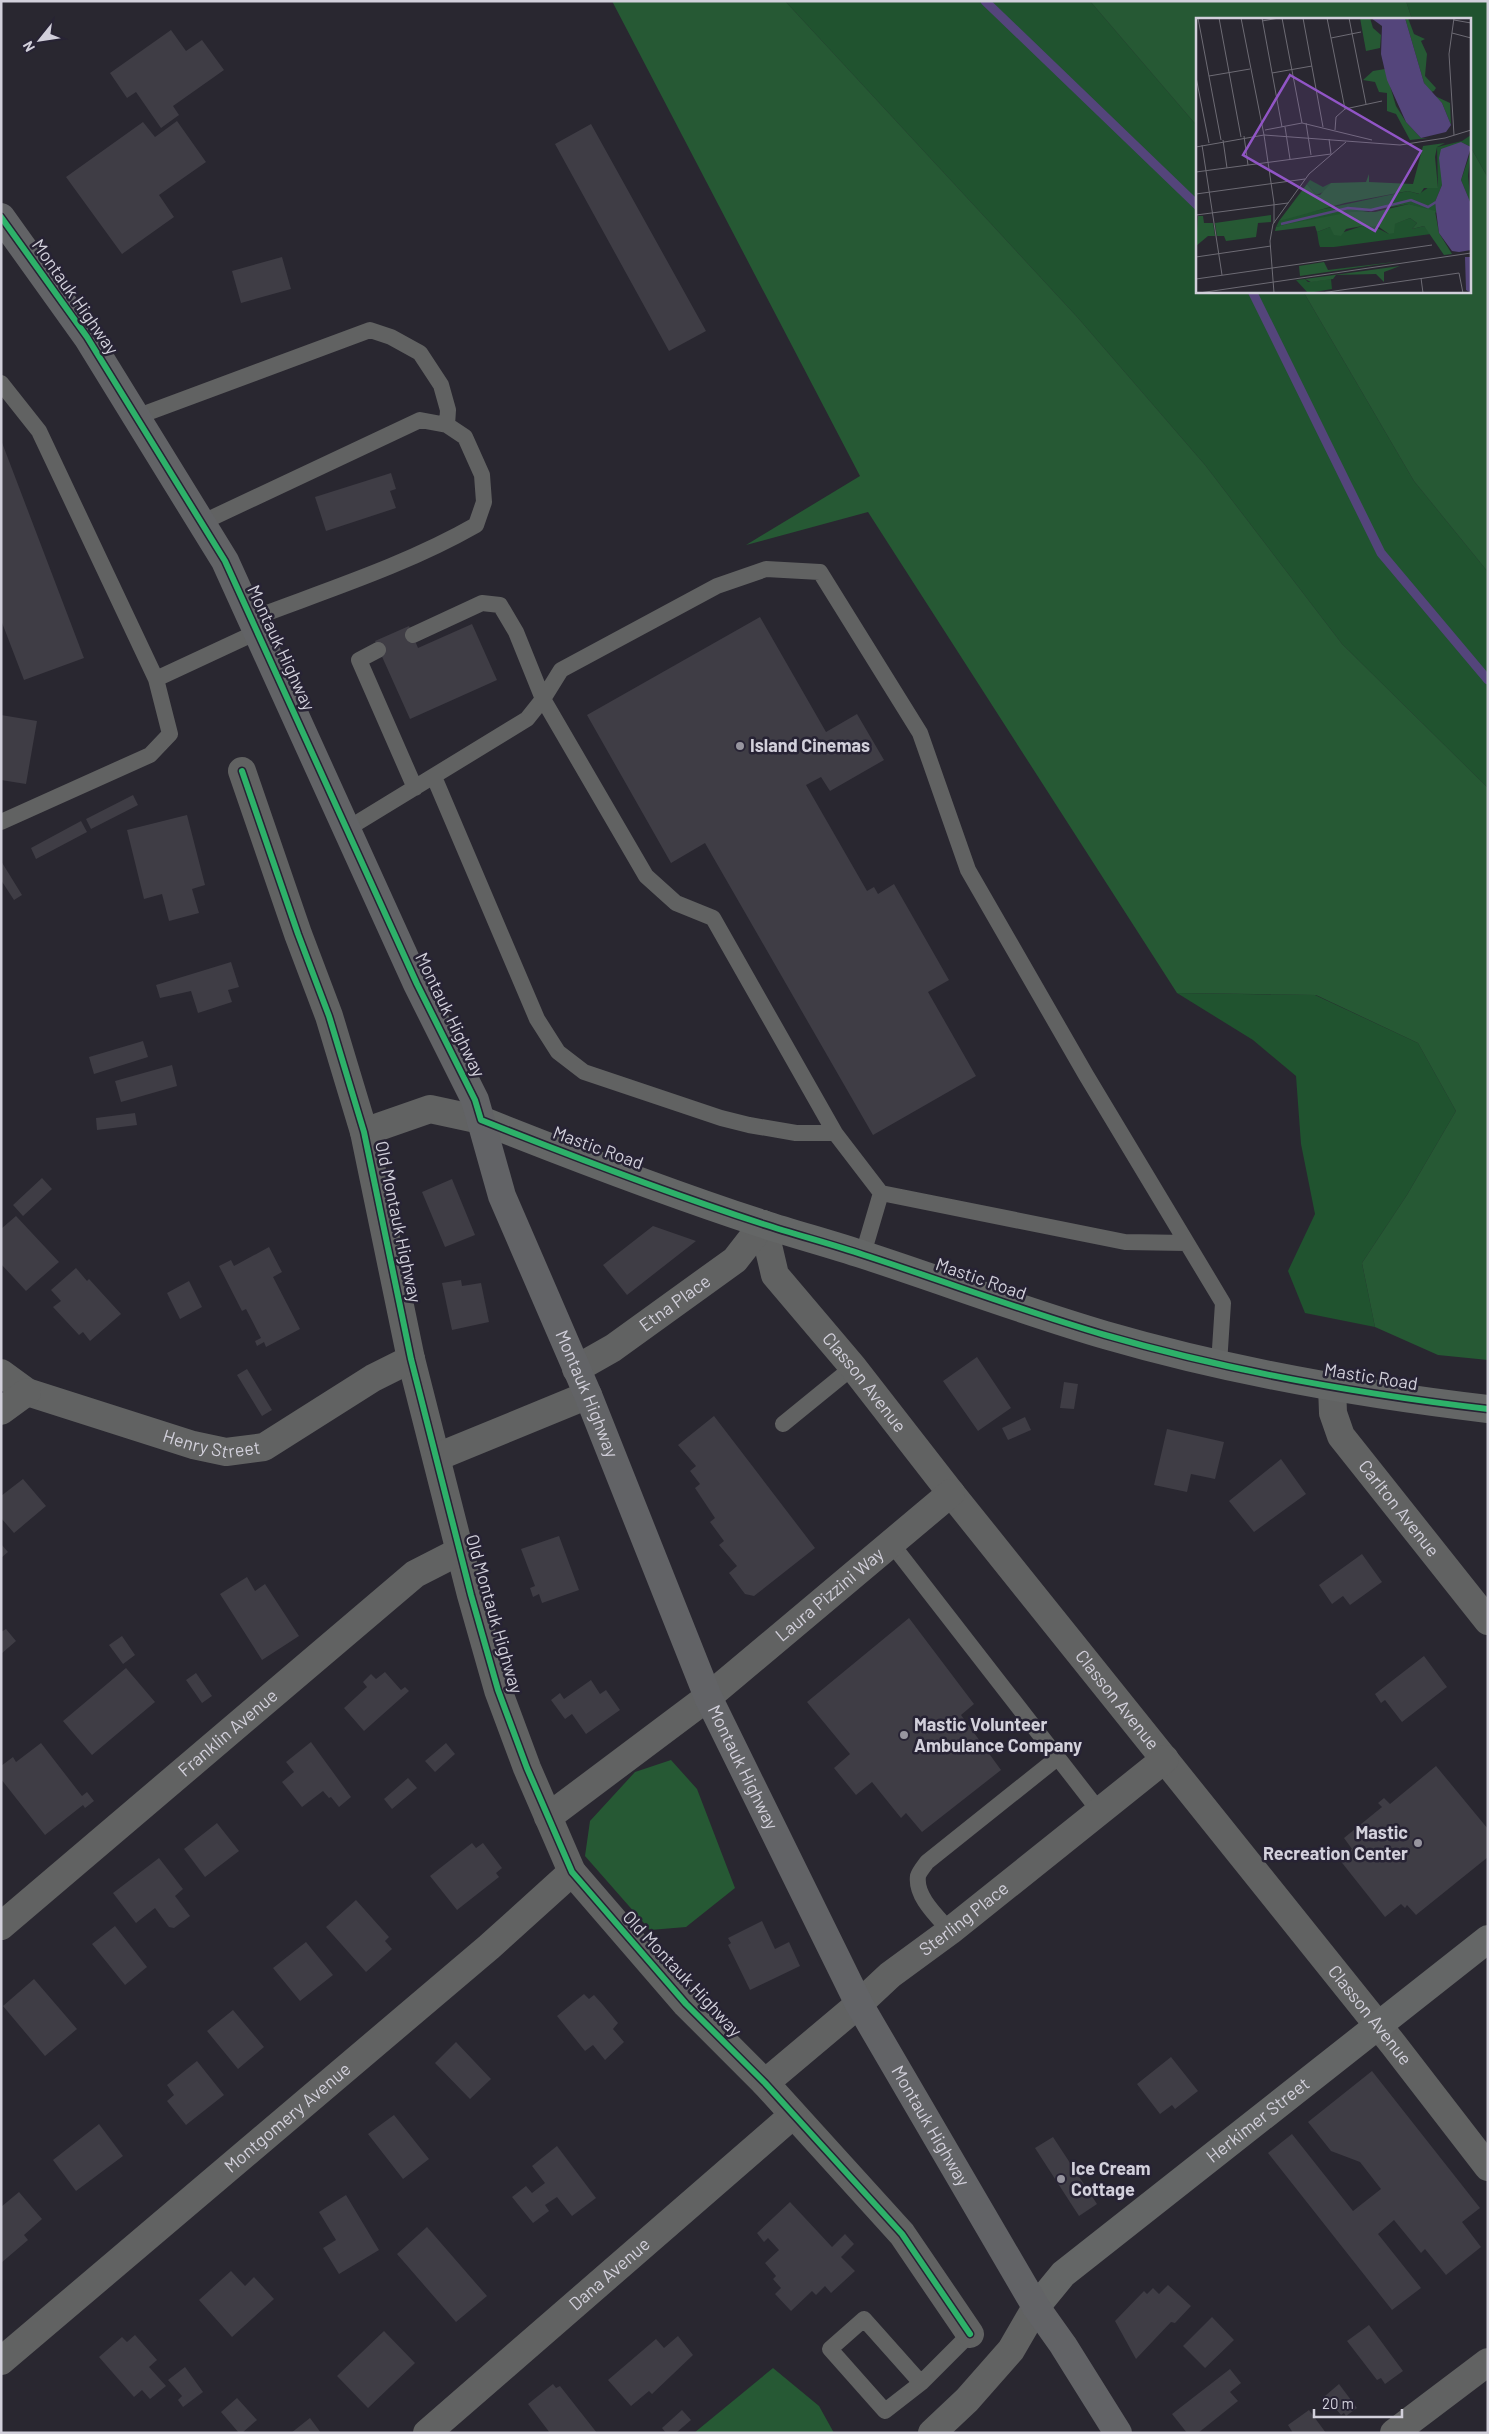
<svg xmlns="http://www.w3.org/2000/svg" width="1489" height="2434" font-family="Barlow,sans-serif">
<rect width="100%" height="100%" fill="#292730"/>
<path fill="#20532f" d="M 785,1 L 1090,1 L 1198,127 L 1198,291 L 1303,291 L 1414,481 L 1488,572 L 1488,788 L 1342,644 L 1205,465 L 1078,318 Z
M 1406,1 L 1488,1 L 1488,178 L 1470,146 L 1470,19 L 1412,19 Z
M 1177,993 L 1315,995 L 1418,1043 L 1456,1111 L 1407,1195 L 1362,1263 L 1375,1327 L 1305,1313 L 1288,1271 L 1315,1214 L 1301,1144 L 1296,1076 L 1253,1040 Z"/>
<path fill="#265934" d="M 612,1 L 785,1 L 1078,318 L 1205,465 L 1342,644 L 1488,788 L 1488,1360 L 1438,1355 L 1375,1327 L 1362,1263 L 1407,1195 L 1456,1111 L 1418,1043 L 1316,995 L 1177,993 L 868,512 L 746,545 L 860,476 Z
M 1090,1 L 1406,1 L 1412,19 L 1198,19 L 1198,127 Z
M 1470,146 L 1488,178 L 1488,572 L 1414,481 L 1303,291 L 1470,291 Z
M 671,1760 L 697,1789 L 735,1888 L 686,1927 L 650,1930 L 585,1856 L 590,1821 L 635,1772 Z
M 773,2368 L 819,2406 L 834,2433 L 694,2433 Z"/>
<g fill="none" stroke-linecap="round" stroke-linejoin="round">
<path stroke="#54457b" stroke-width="9" d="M 985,1 L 1198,206
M 1252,291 L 1381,553 L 1488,680"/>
</g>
<path fill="#3f3d45" d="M 171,30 L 186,51 L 202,40 L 224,70 L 173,106 L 179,115 L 161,128 L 136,92 L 127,98 L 110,73 Z
M 177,121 L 206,162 L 159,195 L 174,217 L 122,254 L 66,177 L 143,122 L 155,137 Z
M 591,124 L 706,331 L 669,351 L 555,144 Z
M 282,257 L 291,289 L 241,303 L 232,271 Z
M 1,440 L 84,658 L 24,680 L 1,620 Z
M 391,473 L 396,489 L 390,491 L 396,508 L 326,531 L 315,497 Z
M 760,617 L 826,732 L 857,714 L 884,760 L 830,791 L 821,777 L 806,785 L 867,891 L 874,887 L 878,894 L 894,884 L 949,980 L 928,992 L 976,1076 L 873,1135 L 705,843 L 671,863 L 587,715 Z
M 472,624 L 497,680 L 410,719 L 375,641 L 409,626 L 418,648 Z
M 1,715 L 37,721 L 26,784 L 1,780 Z
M 133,795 L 138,805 L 91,829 L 86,819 Z
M 187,815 L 205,885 L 192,889 L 199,913 L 169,921 L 162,894 L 144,899 L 127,830 Z
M 81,821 L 87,832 L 36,859 L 31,848 Z
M 1,861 L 22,895 L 14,900 L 1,880 Z
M 231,962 L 239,987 L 228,990 L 232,1002 L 198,1013 L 191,991 L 160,998 L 156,985 Z
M 143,1041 L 148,1057 L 94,1074 L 89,1057 Z
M 172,1065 L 177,1086 L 121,1102 L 115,1081 Z
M 135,1113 L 137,1125 L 97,1130 L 96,1118 Z
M 42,1178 L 52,1189 L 23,1216 L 13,1205 Z
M 452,1179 L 475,1235 L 445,1247 L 422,1192 Z
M 16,1216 L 59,1262 L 26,1291 L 1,1264 L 1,1229 Z
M 653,1226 L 696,1241 L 627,1295 L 603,1265 Z
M 269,1247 L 282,1272 L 273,1277 L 300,1329 L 266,1347 L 264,1342 L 257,1346 L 255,1341 L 261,1338 L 246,1309 L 242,1311 L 219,1266 L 231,1260 L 234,1266 Z
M 76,1268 L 87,1281 L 89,1279 L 121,1314 L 90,1341 L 83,1332 L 79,1335 L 53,1307 L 61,1301 L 51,1290 Z
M 461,1280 L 462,1286 L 481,1283 L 489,1322 L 452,1330 L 442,1283 Z
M 189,1281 L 202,1307 L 180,1319 L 167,1293 Z
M 977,1357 L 1011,1408 L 978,1431 L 943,1381 Z
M 247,1369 L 272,1410 L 262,1416 L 237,1375 Z
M 1064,1382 L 1078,1384 L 1074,1409 L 1060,1408 Z
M 714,1416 L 815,1548 L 754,1596 L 745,1594 L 729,1573 L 737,1566 L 719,1545 L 724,1541 L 710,1522 L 715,1518 L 695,1488 L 700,1484 L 690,1471 L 696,1466 L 678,1445 Z
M 1025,1417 L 1031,1430 L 1008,1440 L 1002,1428 Z
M 1167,1429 L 1224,1442 L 1215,1479 L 1191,1474 L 1187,1492 L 1154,1485 Z
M 1281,1459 L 1306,1494 L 1254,1532 L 1229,1501 Z
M 23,1479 L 46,1506 L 14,1533 L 1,1518 L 1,1496 Z
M 559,1536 L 579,1590 L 542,1603 L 539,1594 L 533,1597 L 530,1588 L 535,1586 L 521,1549 Z
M 1,1544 L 8,1552 L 1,1558 Z
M 1362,1554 L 1382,1582 L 1350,1605 L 1343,1596 L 1332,1604 L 1319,1585 Z
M 247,1577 L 255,1591 L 265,1584 L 299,1636 L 262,1660 L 220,1594 Z
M 909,1618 L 974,1704 L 961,1715 L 1001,1770 L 922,1832 L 906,1813 L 901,1818 L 872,1782 L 856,1795 L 834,1768 L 850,1754 L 807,1702 Z
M 6,1629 L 16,1641 L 1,1654 L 1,1632 Z
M 122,1636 L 135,1655 L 123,1664 L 109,1645 Z
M 1424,1656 L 1447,1687 L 1402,1722 L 1385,1700 L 1381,1703 L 1375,1694 Z
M 126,1668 L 155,1702 L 92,1755 L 63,1721 Z
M 385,1672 L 401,1690 L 405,1687 L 409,1691 L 364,1731 L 344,1708 L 367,1687 L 363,1682 L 371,1674 L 376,1679 Z
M 196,1673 L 212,1696 L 202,1703 L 186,1680 Z
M 591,1680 L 600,1694 L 606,1690 L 620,1710 L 586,1734 L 572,1714 L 565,1719 L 551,1700 L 560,1693 L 564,1699 Z
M 311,1742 L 351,1797 L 339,1807 L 331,1797 L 329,1798 L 323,1791 L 302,1807 L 282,1782 L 294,1772 L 286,1762 Z
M 41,1743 L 82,1796 L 87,1792 L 94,1801 L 85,1808 L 83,1805 L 45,1835 L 1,1779 L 1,1766 L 13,1757 L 16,1762 Z
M 446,1743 L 455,1754 L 435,1772 L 425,1761 Z
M 1436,1766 L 1488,1829 L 1488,1857 L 1416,1915 L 1407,1905 L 1405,1908 L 1401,1904 L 1385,1917 L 1339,1859 L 1352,1849 L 1344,1838 L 1382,1807 L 1378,1803 L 1384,1798 L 1390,1804 Z
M 408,1778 L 417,1788 L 392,1809 L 384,1799 Z
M 217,1823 L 239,1851 L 205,1877 L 184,1849 Z
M 472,1843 L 476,1848 L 483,1843 L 502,1868 L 496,1873 L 499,1877 L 457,1910 L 430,1876 Z
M 159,1858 L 183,1889 L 175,1896 L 190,1916 L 174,1928 L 169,1927 L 155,1908 L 136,1923 L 113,1893 Z
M 356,1900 L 389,1937 L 385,1941 L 392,1949 L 366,1972 L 326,1927 Z
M 762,1921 L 775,1949 L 789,1942 L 800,1966 L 750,1990 L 728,1945 L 731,1943 L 728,1938 Z
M 115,1926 L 147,1967 L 125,1985 L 92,1944 Z
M 306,1942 L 333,1975 L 300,2001 L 273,1968 Z
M 34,1979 L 77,2029 L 45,2056 L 3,2006 Z
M 584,1994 L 589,1999 L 594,1995 L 603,2005 L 618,2023 L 613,2029 L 624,2042 L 605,2060 L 593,2045 L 585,2051 L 557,2016 Z
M 233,2010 L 264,2047 L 238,2069 L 207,2031 Z
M 456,2042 L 491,2079 L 470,2099 L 435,2063 Z
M 1171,2057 L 1198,2091 L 1175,2109 L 1172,2105 L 1160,2114 L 1137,2084 Z
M 197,2061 L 224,2095 L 186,2125 L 167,2101 L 174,2095 L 167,2085 Z
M 1372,2071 L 1480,2208 L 1462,2222 L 1481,2247 L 1446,2275 L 1425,2249 L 1421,2253 L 1394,2220 L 1378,2234 L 1421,2288 L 1392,2310 L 1268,2153 L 1292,2134 L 1353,2211 L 1381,2189 L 1360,2162 L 1331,2151 L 1308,2122 Z
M 394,2115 L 429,2159 L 403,2179 L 368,2134 Z
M 99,2124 L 123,2156 L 76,2191 L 53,2160 Z
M 1053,2137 L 1097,2204 L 1079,2216 L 1035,2148 Z
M 557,2146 L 596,2198 L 572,2216 L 557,2197 L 545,2205 L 549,2211 L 533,2223 L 512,2197 L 526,2186 L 532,2193 L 545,2183 L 532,2166 Z
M 19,2192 L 42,2219 L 24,2235 L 28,2240 L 1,2263 L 1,2207 Z
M 346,2195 L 379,2250 L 339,2274 L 323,2248 L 336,2240 L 319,2212 Z
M 790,2202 L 832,2247 L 845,2234 L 854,2244 L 841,2257 L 855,2271 L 831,2293 L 825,2286 L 816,2295 L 812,2291 L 791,2311 L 775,2294 L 781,2288 L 773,2279 L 776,2276 L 765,2263 L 779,2250 L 768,2238 L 764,2242 L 757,2233 Z
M 427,2227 L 487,2296 L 456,2322 L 397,2254 Z
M 231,2271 L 245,2286 L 254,2277 L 274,2299 L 232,2337 L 199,2300 Z
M 1168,2285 L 1191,2306 L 1175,2323 L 1171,2322 L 1136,2359 L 1115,2321 L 1144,2291 L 1147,2294 L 1153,2288 L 1159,2294 Z
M 1212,2317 L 1234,2340 L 1205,2368 L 1183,2346 Z
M 1369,2325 L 1403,2371 L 1385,2384 L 1381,2378 L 1377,2380 L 1347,2341 Z
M 384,2331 L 415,2363 L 368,2408 L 337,2376 Z
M 135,2335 L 157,2360 L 149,2367 L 166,2386 L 150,2399 L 142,2390 L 134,2397 L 99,2357 L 122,2337 L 127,2342 Z
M 678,2336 L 693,2355 L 652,2394 L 649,2391 L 631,2406 L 608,2380 L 656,2339 L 664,2348 Z
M 185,2367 L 203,2392 L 183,2407 L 178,2400 L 182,2396 L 168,2380 Z
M 1230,2369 L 1241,2383 L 1230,2392 L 1238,2401 L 1198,2433 L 1187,2433 L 1172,2414 Z
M 553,2384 L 556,2388 L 560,2386 L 597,2433 L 550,2433 L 528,2404 Z
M 1339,2384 L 1357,2408 L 1346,2416 L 1344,2413 L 1341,2415 L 1325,2396 Z
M 237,2398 L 257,2420 L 242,2433 L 239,2433 L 221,2412 Z
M 682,2410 L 691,2420 L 676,2433 L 666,2433 L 662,2428 Z
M 1309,2410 L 1326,2433 L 1293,2433 L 1288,2425 Z
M 310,2418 L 321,2433 L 291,2433 Z"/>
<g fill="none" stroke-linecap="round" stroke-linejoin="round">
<path stroke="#616262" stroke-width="16" d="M 1,383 L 39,431 L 156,679
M 136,417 L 370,330 L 391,337 L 420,353 L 441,385 L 448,410 L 447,425
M 201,523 L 420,420 L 447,425 L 465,437 L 482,475 L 484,502 L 476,525 C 406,565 327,590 251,619
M 413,635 L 482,603 L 500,605 L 516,632 L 543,699 L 646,876 L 676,903 L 713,918 L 835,1133
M 378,650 L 359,660 L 415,788
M 434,777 L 537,1019 L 558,1052 L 584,1072 L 721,1118 L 749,1125 L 796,1133 L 835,1133 L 881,1193 L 1125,1242 L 1187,1243
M 1,822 L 150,755 L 170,734 L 156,679 L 257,632
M 347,829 L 527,719 L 543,699 L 561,670 L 717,586 L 766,569 L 820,572 L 920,733 L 968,870 L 1086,1075 L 1223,1303 L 1219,1364
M 863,1254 L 881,1193
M 783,1424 L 853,1367
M 891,1543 L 1100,1812
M 950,1931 C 938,1917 915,1897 918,1876 C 919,1872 924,1866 927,1862 L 1056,1759
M 921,2383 L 864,2319 L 830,2349 L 885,2411 L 921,2383 L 970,2334"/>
<g stroke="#616262" stroke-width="28">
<path d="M 242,771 L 298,934 L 329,1016 L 364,1132 L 411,1359 L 471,1595 L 498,1690 L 527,1768 L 572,1872 L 686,2004 L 765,2083 L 902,2234 L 970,2334"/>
<path d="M 364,1132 L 430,1109 L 481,1120"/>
<path id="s1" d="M 763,1224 L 775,1275 L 853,1367 L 951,1493 L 1393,2044 L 1488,2167"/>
<path id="s2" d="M 576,1369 L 613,1348 L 735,1260 L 763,1224"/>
<path id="s3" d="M 1,1373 L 27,1392 L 193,1445 L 226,1452 L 264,1447 L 373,1378 L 411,1359"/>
<path id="s4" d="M 1332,1386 L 1333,1413 L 1341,1436 L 1488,1621"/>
<path d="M 1,1411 L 27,1392"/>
<path d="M 437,1457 L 588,1395"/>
<path id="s5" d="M 548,1817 L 708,1697 L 951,1493"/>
<path id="s6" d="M 1,1926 L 415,1574 L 460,1551"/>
<path id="s7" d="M 765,2083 L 859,2004 L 890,1975 L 950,1931 L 1165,1759"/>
<path id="s8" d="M 1,2361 L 489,1947 L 572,1872"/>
<path id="s9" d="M 427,2433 L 793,2115"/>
<path d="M 932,2433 L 967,2400 L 1011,2350 L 1036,2307"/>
<path d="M 1394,2433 L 1488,2362"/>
</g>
<g stroke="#646666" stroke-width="28">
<path d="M 481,1120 C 574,1157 668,1193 763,1224 C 797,1235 831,1244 864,1255 C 944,1281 1023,1311 1105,1335 C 1229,1371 1359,1394 1488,1409"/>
<path id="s10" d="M 1036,2307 L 1063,2274 L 1488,1939"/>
</g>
<path stroke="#626366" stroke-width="28" id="s11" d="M 1,217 L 87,337 L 225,561 L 417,984 L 475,1100 L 502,1196 L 588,1395 L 708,1697 L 859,2004 L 1036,2307 L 1063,2345 L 1118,2433"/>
<defs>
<path id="cycleway" d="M 1,217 L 87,337 L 225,561 L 417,984 L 475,1100 L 481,1120 C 574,1157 668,1193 763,1224 C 797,1235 831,1244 864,1255 C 944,1281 1023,1311 1105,1335 C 1229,1371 1359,1394 1488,1409
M 242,771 L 298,934 L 329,1016 L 364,1132 L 411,1359 L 471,1595 L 498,1690 L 527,1768 L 572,1872 L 686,2004 L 765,2083 L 902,2234 L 970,2334"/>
</defs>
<use href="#cycleway" stroke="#272334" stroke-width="9"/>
<use href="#cycleway" stroke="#2db169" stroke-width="6"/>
</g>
<g fill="#97959f" stroke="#272334" stroke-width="2">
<circle cx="740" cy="746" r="5"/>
<circle cx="904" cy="1735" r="5"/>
<circle cx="1418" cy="1843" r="5"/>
<circle cx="1061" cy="2179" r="5"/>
</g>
<g text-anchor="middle" stroke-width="5" stroke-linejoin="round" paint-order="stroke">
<g font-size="18" fill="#d2d0db" stroke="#272334">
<text transform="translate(75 297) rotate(55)" y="6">Montauk Highway</text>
<text transform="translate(281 648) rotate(65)" y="6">Montauk Highway</text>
<text transform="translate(450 1015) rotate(64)" y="6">Montauk Highway</text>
<text transform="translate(598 1148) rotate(20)" y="6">Mastic Road</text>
<text transform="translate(398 1222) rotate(78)" y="6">Old Montauk Highway</text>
<text transform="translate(981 1279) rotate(19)" y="6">Mastic Road</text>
<text dy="6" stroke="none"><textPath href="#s2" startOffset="119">Etna Place</textPath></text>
<text transform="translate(1371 1377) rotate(9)" y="6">Mastic Road</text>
<text dy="6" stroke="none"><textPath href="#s1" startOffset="192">Classon Avenue</textPath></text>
<text dy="6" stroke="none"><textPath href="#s11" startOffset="1320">Montauk Highway</textPath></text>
<text dy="6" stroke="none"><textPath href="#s3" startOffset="225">Henry Street</textPath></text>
<text dy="6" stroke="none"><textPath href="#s4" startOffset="144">Carlton Avenue</textPath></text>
<text dy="6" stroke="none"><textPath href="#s5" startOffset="359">Laura Pizzini Way</textPath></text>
<text transform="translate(494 1614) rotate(74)" y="6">Old Montauk Highway</text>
<text dy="6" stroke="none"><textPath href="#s1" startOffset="598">Classon Avenue</textPath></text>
<text dy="6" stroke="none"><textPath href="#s6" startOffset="298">Franklin Avenue</textPath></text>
<text dy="6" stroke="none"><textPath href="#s11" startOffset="1725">Montauk Highway</textPath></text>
<text dy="6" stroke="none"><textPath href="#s7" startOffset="258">Sterling Place</textPath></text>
<text transform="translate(682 1974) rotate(47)" y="6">Old Montauk Highway</text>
<text dy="6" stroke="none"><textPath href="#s1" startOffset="1002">Classon Avenue</textPath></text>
<text dy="6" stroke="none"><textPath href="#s8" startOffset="376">Montgomery Avenue</textPath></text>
<text dy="6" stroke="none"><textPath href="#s10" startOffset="291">Herkimer Street</textPath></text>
<text dy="6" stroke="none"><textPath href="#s11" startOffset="2130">Montauk Highway</textPath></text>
<text dy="6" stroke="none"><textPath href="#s9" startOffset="242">Dana Avenue</textPath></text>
</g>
<g font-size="18" font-weight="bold" fill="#d2d0db" stroke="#272334" text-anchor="start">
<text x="750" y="752">Island Cinemas</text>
<text x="914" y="1731">Mastic Volunteer<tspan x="914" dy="21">Ambulance Company</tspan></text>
<text x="1408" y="1839" text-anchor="end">Mastic<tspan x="1408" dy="21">Recreation Center</tspan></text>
<text x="1071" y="2175">Ice Cream<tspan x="1071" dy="21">Cottage</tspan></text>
</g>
</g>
<g transform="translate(1196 18)">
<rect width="275" height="275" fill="#292730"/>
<path d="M 275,117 L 275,129 L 265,124 L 246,167 L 239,184 L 241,195 L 213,186 L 80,209 L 83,203 L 95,198 L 212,173 L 223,176 L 233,169 L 242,170 L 241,129 L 266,123 ZM 275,133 L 272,158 L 275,186 L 265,162 ZM 114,162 L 127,169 L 135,165 L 130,173 L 120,177 L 111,166 ZM 214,200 L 221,205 L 216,211 L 228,208 L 235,216 L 138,229 L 124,229 L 123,226 L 121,214 L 134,209 L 148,214 L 166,208 L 177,208 L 193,216 L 198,206 ZM 109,261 L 112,264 L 135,261 L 136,271 L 112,275 L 100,262 Z" fill="#20532f"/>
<path d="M 164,0 L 174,0 L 177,10 L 185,17 L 184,30 L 170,33 ZM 209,0 L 212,0 L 218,16 L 229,21 L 225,23 L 231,36 L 229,58 L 240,70 L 238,73 L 235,74 L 228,65 ZM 189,51 L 200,88 L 210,104 L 225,120 L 232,120 L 214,122 L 200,96 L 191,93 L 191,75 L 183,74 L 179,64 L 167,62 L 177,53 ZM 239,78 L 254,85 L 255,107 L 246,85 ZM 249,125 L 241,129 L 239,139 L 242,170 L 228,170 L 224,176 L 212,173 L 149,185 L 83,203 L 111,166 L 120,177 L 124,177 L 135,165 L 170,164 L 173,156 L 173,164 L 217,166 L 227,128 ZM 213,186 L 239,193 L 243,215 L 256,236 L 248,237 L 228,208 L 216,211 L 221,205 L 214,200 L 199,206 L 198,215 L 193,216 L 183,209 L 166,208 L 150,211 L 145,218 L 138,217 L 134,209 L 121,214 L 119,208 L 79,213 L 80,209 L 92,206 L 155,194 L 179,194 ZM 75,197 L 75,204 L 62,205 L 60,219 L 30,223 L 28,218 L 21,218 L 19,205 ZM 2,198 L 7,198 L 8,205 L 17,205 L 19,218 L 12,218 L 0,228 ZM 206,243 L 104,258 L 103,248 L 128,244 L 132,252 ZM 204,248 L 188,254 L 188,264 L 180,256 L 140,257 L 137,261 L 115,264 L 109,261 Z" fill="#265934"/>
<path d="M 175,0 L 209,0 L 228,65 L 246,85 L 255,107 L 250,114 L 225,120 L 210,104 L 191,62 L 185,36 L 186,8 ZM 265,124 L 275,129 L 265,162 L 275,186 L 275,232 L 263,234 L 256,233 L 243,215 L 239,184 L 246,167 L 243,140 L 245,131 ZM 269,239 L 275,239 L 275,275 L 270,272 Z" fill="#54457b"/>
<path fill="none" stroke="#54457b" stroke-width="2.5" d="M 85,206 L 152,190 L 175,192 L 215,182 L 232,189 L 240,184"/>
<path fill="none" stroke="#6d6b74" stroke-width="1" d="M 2,0 L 25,122M 23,0 L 45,119M 45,0 L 68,117M 66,0 L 86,109M 86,0 L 106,105M 107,0 L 127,109M 131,0 L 149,91M 153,0 L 170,86M 258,0 L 253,36 L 258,117M 258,2 L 275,5M 66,3 L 83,0M 256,15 L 275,20M 135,20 L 165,14M 76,55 L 116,48M 13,58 L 54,51M 0,59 L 13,125M 110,105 L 115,137M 89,109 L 94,141M 69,112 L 106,105 L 176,122M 139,112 L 140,99 L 149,91 L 186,83M 68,117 L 78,185 L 78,205M 48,118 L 52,147M 27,122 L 31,150M 6,127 L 26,257M 0,129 L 68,117 L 204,127 L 249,120 L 275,112M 0,154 L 135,136 L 133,121M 0,176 L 109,161M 0,197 L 92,185M 0,239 L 75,228M 225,260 L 227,275M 0,261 L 236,227M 3,275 L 275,235M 78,275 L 74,223 L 77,206 L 113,156 L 150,124M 125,275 L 263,255 L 267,275"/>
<path fill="#9155c6" fill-opacity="0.15" stroke="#9155c6" stroke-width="2.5" d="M 94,57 L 225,133 L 179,213 L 47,137 Z"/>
<rect width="275" height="275" fill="none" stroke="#d2d0db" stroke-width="2.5"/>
</g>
<rect width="1489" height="2434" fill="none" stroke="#d2d0db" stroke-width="5"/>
<g transform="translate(40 40) rotate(240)" stroke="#272334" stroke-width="4" paint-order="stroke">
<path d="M0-4L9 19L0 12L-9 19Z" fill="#d2d0db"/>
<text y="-8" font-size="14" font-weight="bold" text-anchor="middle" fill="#d2d0db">N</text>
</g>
<path d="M1314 2409v8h88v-8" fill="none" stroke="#d2d0db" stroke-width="2.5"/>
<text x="1322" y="2409" font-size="15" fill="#d2d0db" stroke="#272334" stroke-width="4" paint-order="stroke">20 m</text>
</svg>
